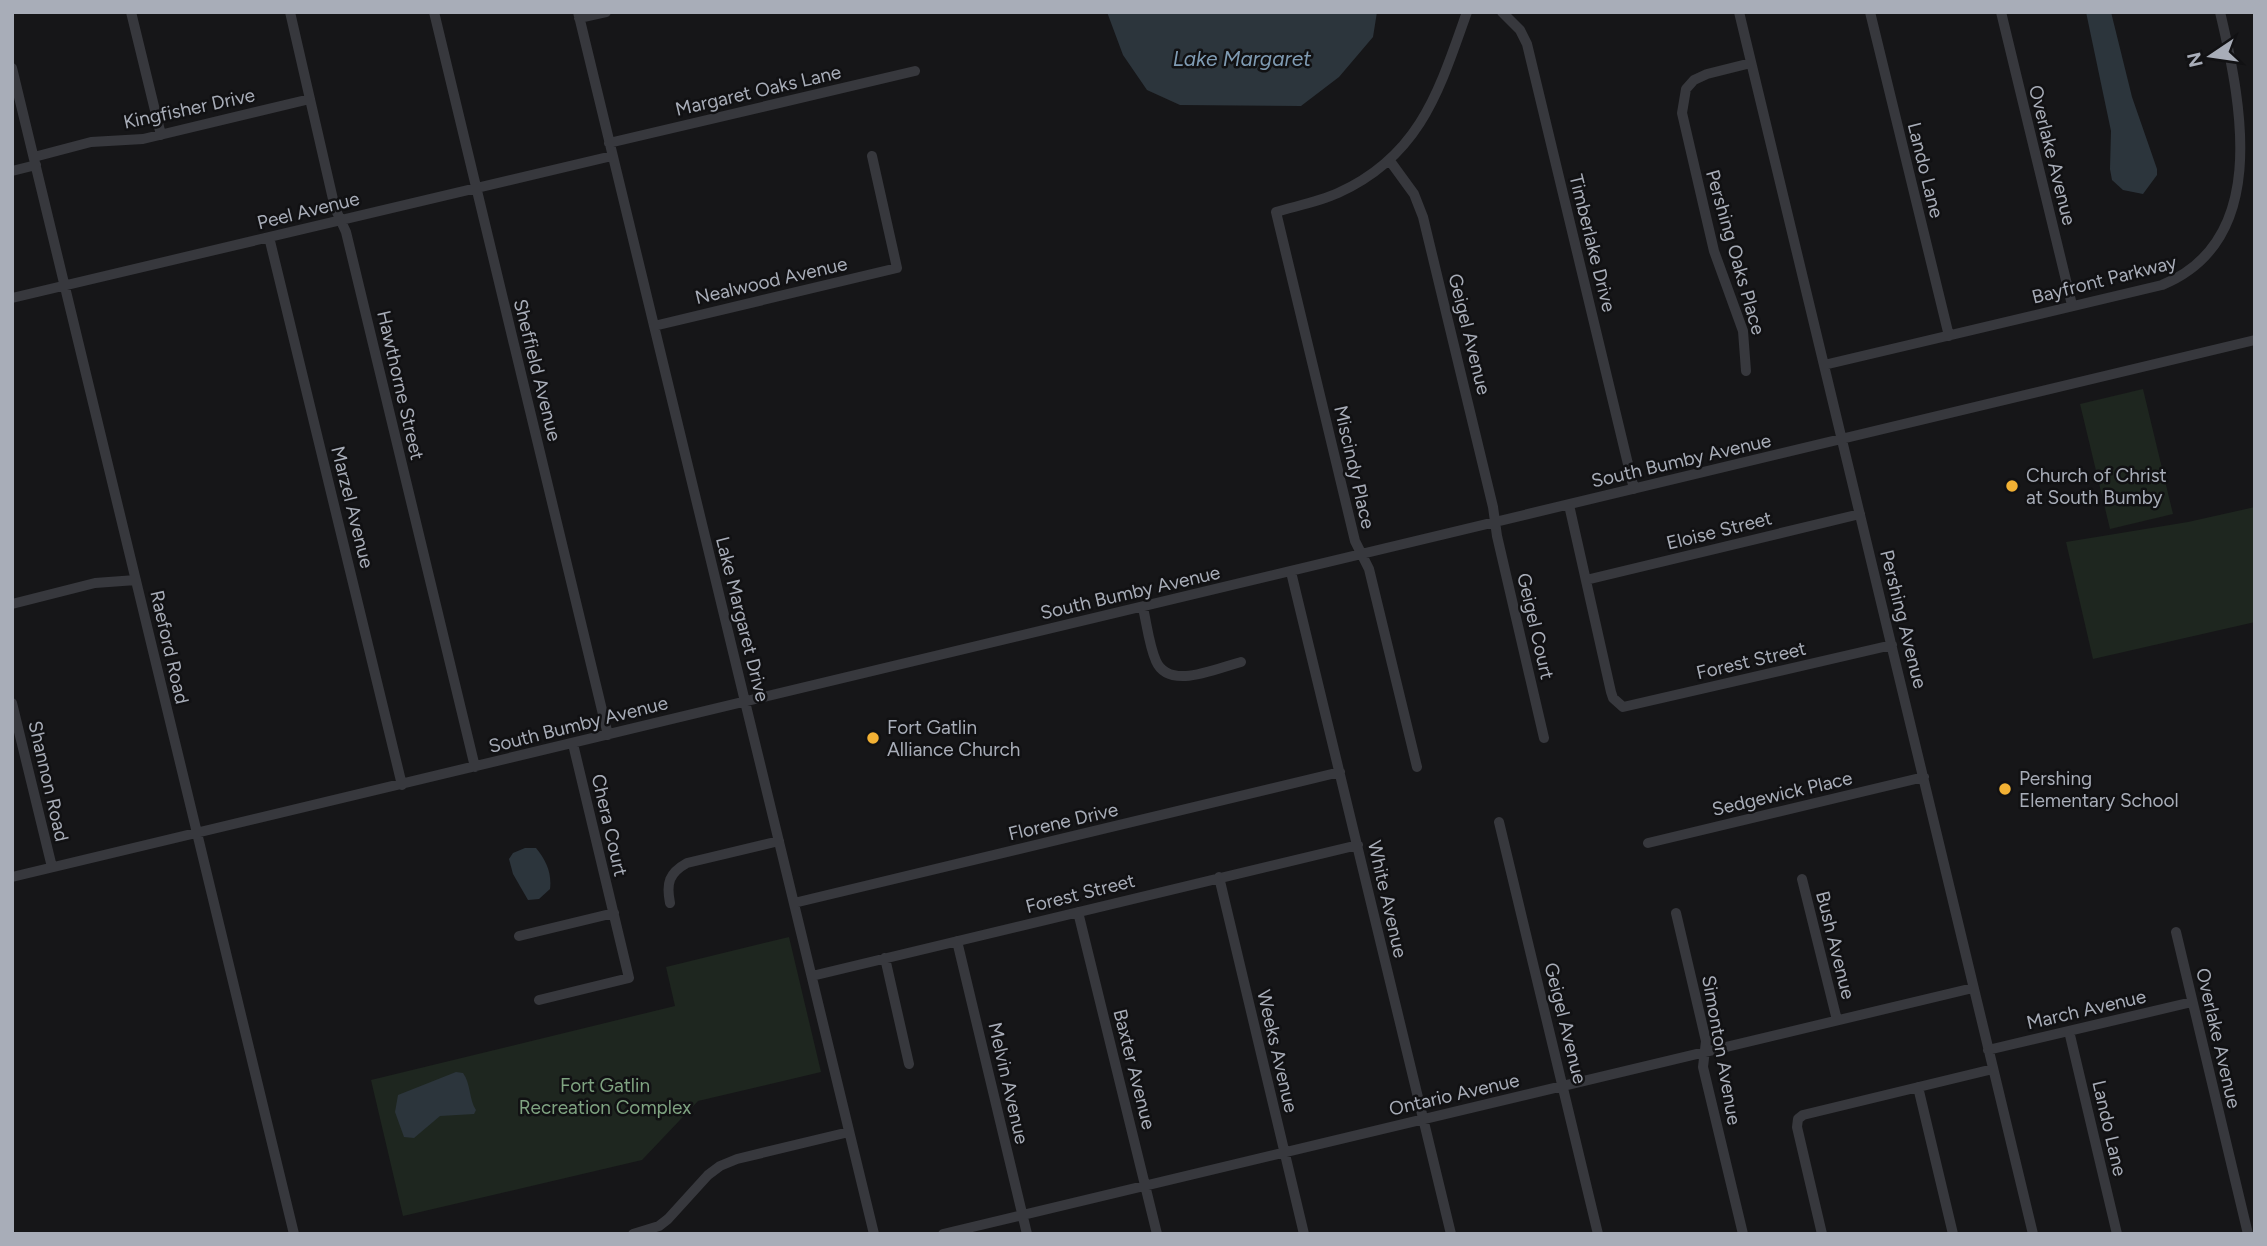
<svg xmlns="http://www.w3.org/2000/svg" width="2267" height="1246" font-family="Figtree,sans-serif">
<rect width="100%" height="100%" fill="#161618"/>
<path fill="#1e261f" d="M 2143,389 L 2173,514 L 2110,529 L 2080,404 Z
M 2255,507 L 2255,622 L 2093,659 L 2066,542 L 2188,522 Z
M 789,937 L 821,1072 L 698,1101 L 642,1160 L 403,1216 L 371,1080 L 675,1006 L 666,967 Z"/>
<path fill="#2c353c" d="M 1107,12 L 1377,12 L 1373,37 L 1339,77 L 1301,106 L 1180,105 L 1147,90 L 1123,55 Z
M 2086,12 L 2111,12 L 2132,97 L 2157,169 L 2157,175 L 2143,194 L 2123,190 L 2112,180 L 2110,169 L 2111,131 Z
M 525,848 L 536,848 C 546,860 552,873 550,889 L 539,899 L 528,900 L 513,874 L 509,859 L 513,853 Z
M 456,1072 L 463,1073 C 471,1084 469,1100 476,1110 L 474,1114 L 440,1116 L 414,1138 L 404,1137 L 395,1112 L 398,1095 Z"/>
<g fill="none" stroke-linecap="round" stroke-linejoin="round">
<path stroke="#37383d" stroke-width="10" d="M 131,12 L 161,135
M 290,12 L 335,208 L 346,232 L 475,767
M 434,12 L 608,735
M 578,12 L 874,1234
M 1502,12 L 1520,30 L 1527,44 L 1634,489
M 1739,12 L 2033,1234
M 1870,12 L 1949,336
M 2001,12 L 2072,305
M 579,18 L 606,12
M 12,68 L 294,1234
M 609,143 L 915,71
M 34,157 L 91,142 L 143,139 L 310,99
M 1390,161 L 1414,194 L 1423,217 L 1493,507 L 1497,536 L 1544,738
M 12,171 L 36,165
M 269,237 L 402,785
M 12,298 L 612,156
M 654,326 L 897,268 L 872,156
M 1824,365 L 2162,285 C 2267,242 2244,113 2220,12
M 1746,371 L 1743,331 L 1714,251 L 1682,113 L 1686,89 L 1694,80 L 1707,74 L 1751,63
M 1569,505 L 1611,692 L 1613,698 L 1623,707 L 1892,645
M 1291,572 L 1451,1234
M 1586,580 L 1860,514
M 12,604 L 95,583 L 136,580
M 1143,608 C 1147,625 1149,645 1156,661 C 1169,691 1217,668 1241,662
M 12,703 L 52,867
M 1417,767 L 1369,569 L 1355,541 L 1276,212 C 1296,206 1318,202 1338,193 C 1420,156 1439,91 1467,12
M 1499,822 L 1598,1234
M 1648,843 L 1924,777
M 12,877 L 2255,340
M 1219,877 L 1304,1234
M 1802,879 L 1837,1020
M 670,903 C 666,883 669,873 687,863 L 779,841
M 794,903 L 1340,772
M 1078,912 L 1157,1234
M 1676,913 L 1706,1041 L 1703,1067 L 1743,1234
M 2176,932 L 2248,1234
M 519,936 L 614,913
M 957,941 L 1027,1234
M 885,958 L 909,1064
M 812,976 L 1358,845
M 539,1000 L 629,978 L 573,744
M 2069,1031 L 2117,1234
M 1988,1050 L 2192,1002
M 1918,1087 L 1953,1234
M 633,1234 L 659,1226 L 668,1219 L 708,1175 L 720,1166 L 737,1159 L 849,1132
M 943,1234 L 1973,988
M 1822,1234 L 1797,1127 L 1798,1119 L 1803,1115 L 1993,1069"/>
</g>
<g fill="#f2b134" stroke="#111113" stroke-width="2.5">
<circle cx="2012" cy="486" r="7"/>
<circle cx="873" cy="738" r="7"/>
<circle cx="2005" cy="789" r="7"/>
</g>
<g text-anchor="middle" stroke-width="5" stroke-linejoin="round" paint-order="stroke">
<g font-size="19" fill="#a8adb8" stroke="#111113">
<text transform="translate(758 90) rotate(-13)" y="7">Margaret Oaks Lane</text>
<text transform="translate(189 108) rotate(-12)" y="7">Kingfisher Drive</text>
<text transform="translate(2053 155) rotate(76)" y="7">Overlake Avenue</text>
<text transform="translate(1926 170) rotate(76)" y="7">Lando Lane</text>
<text transform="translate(308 210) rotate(-14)" y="7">Peel Avenue</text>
<text transform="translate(1593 243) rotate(76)" y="7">Timberlake Drive</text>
<text transform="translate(1736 252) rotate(74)" y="7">Pershing Oaks Place</text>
<text transform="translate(2104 279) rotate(-14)" y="7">Bayfront Parkway</text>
<text transform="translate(771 280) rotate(-13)" y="7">Nealwood Avenue</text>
<text transform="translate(1470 334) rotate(76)" y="7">Geigel Avenue</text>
<text transform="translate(538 370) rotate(76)" y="7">Sheffield Avenue</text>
<text transform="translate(401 385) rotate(77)" y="7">Hawthorne Street</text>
<text transform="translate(1681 460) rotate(-13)" y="7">South Bumby Avenue</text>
<text transform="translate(1355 467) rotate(77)" y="7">Miscindy Place</text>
<text transform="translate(353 507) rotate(76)" y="7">Marzel Avenue</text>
<text transform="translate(1719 530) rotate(-14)" y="7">Eloise Street</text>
<text transform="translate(1130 592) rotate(-13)" y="7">South Bumby Avenue</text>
<text transform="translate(743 619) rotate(76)" y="7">Lake Margaret Drive</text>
<text transform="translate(1904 619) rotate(76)" y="7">Pershing Avenue</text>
<text transform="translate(1536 626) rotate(77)" y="7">Geigel Court</text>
<text transform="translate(170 647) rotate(77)" y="7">Raeford Road</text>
<text transform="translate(1751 660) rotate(-13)" y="7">Forest Street</text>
<text transform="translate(578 724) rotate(-14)" y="7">South Bumby Avenue</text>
<text transform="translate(49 781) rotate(77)" y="7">Shannon Road</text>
<text transform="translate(1782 793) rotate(-13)" y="7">Sedgewick Place</text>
<text transform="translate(1063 821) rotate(-13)" y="7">Florene Drive</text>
<text transform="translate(610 825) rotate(77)" y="7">Chera Court</text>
<text transform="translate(1080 893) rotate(-14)" y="7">Forest Street</text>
<text transform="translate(1388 899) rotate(77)" y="7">White Avenue</text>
<text transform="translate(1836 945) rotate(76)" y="7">Bush Avenue</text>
<text transform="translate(2086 1009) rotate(-13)" y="7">March Avenue</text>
<text transform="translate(1566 1023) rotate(76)" y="7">Geigel Avenue</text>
<text transform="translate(2219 1038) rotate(77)" y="7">Overlake Avenue</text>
<text transform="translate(1722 1050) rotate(80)" y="7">Simonton Avenue</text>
<text transform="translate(1278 1051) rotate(77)" y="7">Weeks Avenue</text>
<text transform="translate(1135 1069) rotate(76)" y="7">Baxter Avenue</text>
<text transform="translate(1009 1083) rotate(77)" y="7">Melvin Avenue</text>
<text transform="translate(1454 1094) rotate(-13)" y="7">Ontario Avenue</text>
<text transform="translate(2110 1128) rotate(77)" y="7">Lando Lane</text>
</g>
<g font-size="19" fill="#a8adb8" stroke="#111113" text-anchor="start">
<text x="2026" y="482">Church of Christ<tspan x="2026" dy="22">at South Bumby</tspan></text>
<text x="887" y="734">Fort Gatlin<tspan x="887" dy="22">Alliance Church</tspan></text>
<text x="2019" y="785">Pershing<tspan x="2019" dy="22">Elementary School</tspan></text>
</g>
<g font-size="19" fill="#7fa381" stroke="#111113">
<text x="605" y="1092">Fort Gatlin<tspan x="605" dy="22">Recreation Complex</tspan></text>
</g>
<g font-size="21" font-style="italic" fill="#7f9bb3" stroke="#111113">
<text x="1242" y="66">Lake Margaret</text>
</g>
</g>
<rect width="2267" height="1246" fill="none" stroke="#a8adb8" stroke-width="28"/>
<g transform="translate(2211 56) rotate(257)" stroke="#111113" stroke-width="5" paint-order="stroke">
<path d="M0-5L12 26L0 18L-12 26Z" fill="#a8adb8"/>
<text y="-10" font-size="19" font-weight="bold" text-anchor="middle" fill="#a8adb8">N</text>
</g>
</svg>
